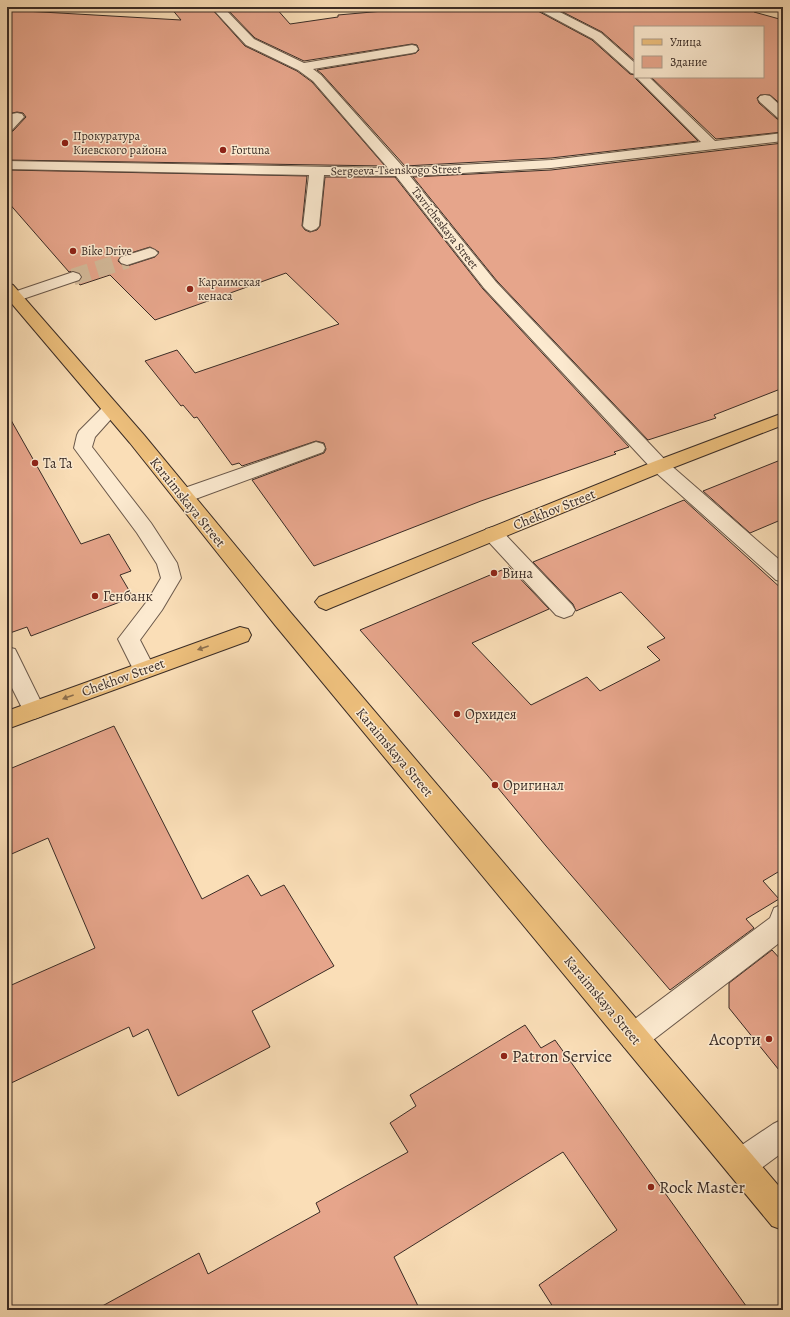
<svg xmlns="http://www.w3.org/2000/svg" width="790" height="1317" font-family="Alegreya,serif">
<rect width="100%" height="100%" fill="#fadeb7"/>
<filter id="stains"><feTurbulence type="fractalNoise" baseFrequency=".005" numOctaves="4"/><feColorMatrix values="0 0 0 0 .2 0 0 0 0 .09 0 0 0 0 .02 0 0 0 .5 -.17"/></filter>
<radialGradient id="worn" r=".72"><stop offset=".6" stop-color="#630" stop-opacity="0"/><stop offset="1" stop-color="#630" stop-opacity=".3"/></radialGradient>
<path fill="#e6a58b" stroke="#3a2c26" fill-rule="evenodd" d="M 170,7 L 210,7 L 245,46 L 297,71 L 312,82 L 385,166 L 7,160 L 7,132 L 13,131 L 26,117 L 23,113 L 17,112 L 12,113 L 7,117 L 7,10 L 181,20 Z
M 225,7 L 275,7 L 290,24 L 338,17 L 338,15 L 429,7 L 534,7 L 536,10 L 592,40 L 630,74 L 635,75 L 635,78 L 698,141 L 551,158 L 405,166 L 322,74 L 317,70 L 412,54 L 416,53 L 419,50 L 417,45 L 412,44 L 304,61 L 255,38 Z
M 553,7 L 754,7 L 754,12 L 783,20 L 783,106 L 770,95 L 760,95 L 757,98 L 759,103 L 777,119 L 783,120 L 783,132 L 716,139 L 651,77 L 763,77 L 763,27 L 635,27 L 635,61 L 602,32 Z
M 783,143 L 783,388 L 714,415 L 716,418 L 648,440 L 497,281 L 413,177 L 551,170 Z
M 7,170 L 307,176 L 302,226 L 305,230 L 310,232 L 317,230 L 320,226 L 325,177 L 395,177 L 483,289 L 629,447 L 614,452 L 616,454 L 481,501 L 314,566 L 252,480 L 324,453 L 326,449 L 324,443 L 316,441 L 242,466 L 239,463 L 232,465 L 197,417 L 194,418 L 183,405 L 181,406 L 145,361 L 177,350 L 195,373 L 339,324 L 286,273 L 155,320 L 110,275 L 80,285 L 78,282 L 82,278 L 80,273 L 73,271 L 69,272 L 7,201 ZM 150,247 L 159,252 L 155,257 L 127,266 L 121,264 L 118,261 L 121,256 Z
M 7,413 L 81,544 L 109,534 L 131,571 L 120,575 L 133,597 L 31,636 L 27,627 L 7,634 Z
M 783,459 L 783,519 L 750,533 L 703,491 Z
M 684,500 L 783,590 L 783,869 L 763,881 L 779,899 L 746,919 L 754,928 L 670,990 L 546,846 L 488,776 L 360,630 L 509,567 L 549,609 L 472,643 L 531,705 L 587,677 L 600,691 L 660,660 L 647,647 L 665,638 L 621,592 L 576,611 L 573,604 L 533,562 Z
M 114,726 L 202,899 L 248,875 L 261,896 L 284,885 L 334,966 L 252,1011 L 270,1047 L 178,1096 L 148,1029 L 133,1037 L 129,1027 L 7,1085 L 7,987 L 95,948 L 48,838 L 7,856 L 7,770 Z
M 772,950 L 783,962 L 783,1075 L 729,1008 L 729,983 Z
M 525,1025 L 541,1048 L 555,1040 L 749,1310 L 555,1310 L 539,1285 L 617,1230 L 563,1152 L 394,1257 L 420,1310 L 95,1310 L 199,1253 L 208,1274 L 320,1212 L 316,1203 L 408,1152 L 390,1123 L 416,1106 L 410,1095 Z"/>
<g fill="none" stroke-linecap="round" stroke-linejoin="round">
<path stroke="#d4ba9a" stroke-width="17" stroke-dasharray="17 8" stroke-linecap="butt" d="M 73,277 L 127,260"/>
<defs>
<path id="minor" d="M 211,7 L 223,7 L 254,39 L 304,63 L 412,45 L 416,46 L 418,49 L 416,52 L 412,53 L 313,69 L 321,75 L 404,168 L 551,160 L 701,142 L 636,77 L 649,77 L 715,141 L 783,133 L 783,141 L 551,168 L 410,176 L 496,282 L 667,462 L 783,563 L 783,582 L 776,580 L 653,470 L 484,288 L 396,176 L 324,175 L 319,226 L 316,229 L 311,231 L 306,229 L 303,226 L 309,175 L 7,169 L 7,161 L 388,168 L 313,81 L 298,70 L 246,45 Z
M 535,7 L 550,7 L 601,33 L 635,63 L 635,74 L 631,73 L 593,39 L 537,9 Z
M 765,95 L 770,96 L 783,108 L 783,119 L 778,118 L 760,102 L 758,99 L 760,96 Z
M 17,113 L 22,114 L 24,117 L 12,130 L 7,131 L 7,119 L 12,114 Z
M 150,248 L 155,250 L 158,253 L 155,256 L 127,265 L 121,263 L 119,260 L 121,257 Z
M 73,272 L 79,274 L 81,277 L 79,280 L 20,300 L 14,302 L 7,299 L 8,294 Z
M 111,403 L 117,405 L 120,409 L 95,437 L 92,447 L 151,523 L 177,563 L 181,578 L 162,610 L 140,640 L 155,669 L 152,675 L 144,677 L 136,675 L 118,639 L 148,600 L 161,578 L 157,564 L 137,533 L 74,448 L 77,435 L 79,431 L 105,405 Z
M 316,442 L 323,444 L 325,448 L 323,452 L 190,501 L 183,502 L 176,501 L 173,496 L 176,491 Z
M 493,527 L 500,529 L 572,605 L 575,610 L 572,615 L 564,618 L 556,615 L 486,539 L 483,534 L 486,529 Z
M 7,647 L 15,649 L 18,655 L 45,710 L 42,716 L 34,719 L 26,716 L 7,678 Z
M 783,904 L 783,940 L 644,1047 L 634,1051 L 624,1047 L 620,1037 L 624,1027 L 770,918 L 774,908 Z
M 783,1119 L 783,1152 L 752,1175 L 741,1179 L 730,1175 L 726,1164 L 730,1153 L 773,1124 Z"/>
<path id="major" d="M 7,283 L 13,285 L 144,435 L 291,613 L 783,1191 L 783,1230 L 772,1226 L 275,625 L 130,443 L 7,298 Z
M 783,413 L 783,425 L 667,470 L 333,607 L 326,610 L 319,607 L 315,602 L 319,597 L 653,462 Z
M 240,627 L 248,629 L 251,635 L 248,641 L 7,729 L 7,711 Z"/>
</defs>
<use href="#minor" stroke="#6a584a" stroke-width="2"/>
<use href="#major" stroke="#3a2c26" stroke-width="2"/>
<use href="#minor" fill="#fcead0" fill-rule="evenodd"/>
<use href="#major" fill="#edbf7c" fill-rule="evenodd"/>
</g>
<defs><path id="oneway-solid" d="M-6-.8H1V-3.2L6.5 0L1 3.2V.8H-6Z"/></defs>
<g fill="#8b6e4d">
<use href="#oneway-solid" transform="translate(203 648) rotate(161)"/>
<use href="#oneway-solid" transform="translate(68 697) rotate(160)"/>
</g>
<g fill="#8f2418" stroke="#fcead0" stroke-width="1.5">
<circle cx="65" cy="143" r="4"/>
<circle cx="223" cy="150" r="4"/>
<circle cx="73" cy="251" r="4"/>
<circle cx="190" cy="289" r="4"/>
<circle cx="35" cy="463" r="4"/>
<circle cx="494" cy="573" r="4"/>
<circle cx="95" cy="596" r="4"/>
<circle cx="457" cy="714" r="4"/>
<circle cx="495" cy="785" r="4"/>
<circle cx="769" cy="1039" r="4"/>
<circle cx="504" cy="1056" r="4"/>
<circle cx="651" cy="1187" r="4"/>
</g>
<g text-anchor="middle" stroke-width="3" stroke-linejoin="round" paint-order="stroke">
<g font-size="12" fill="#3a2c26" stroke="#fcead0" text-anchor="start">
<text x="73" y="140">Прокуратура<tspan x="73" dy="14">Киевского района</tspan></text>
<text x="231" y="154">Fortuna</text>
<text x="81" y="255">Bike Drive</text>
<text x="198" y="286">Караимская<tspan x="198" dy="14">кенаса</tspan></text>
</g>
<g font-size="12" fill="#3a2c26" stroke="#fcead0">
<text transform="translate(396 170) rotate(-1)" y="4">Sergeeva-Tsenskogo Street</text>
<text transform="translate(445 228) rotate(52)" y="4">Tavricheskaya Street</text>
</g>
<g font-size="14" fill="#3a2c26" stroke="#fcead0" text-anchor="start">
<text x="43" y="468">Та Та</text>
<text x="502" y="578">Вина</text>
<text x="103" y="601">Генбанк</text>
<text x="465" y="719">Орхидея</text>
<text x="503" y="790">Оригинал</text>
</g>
<g font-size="14" fill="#3a2c26" stroke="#fcead0">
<text transform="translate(188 502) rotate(51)" y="5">Karaimskaya Street</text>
<text transform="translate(554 509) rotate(-22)" y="5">Chekhov Street</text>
<text transform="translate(123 677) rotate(-20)" y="5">Chekhov Street</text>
<text transform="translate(395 752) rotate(50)" y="5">Karaimskaya Street</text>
<text transform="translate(603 1000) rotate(50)" y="5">Karaimskaya Street</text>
</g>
<g font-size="17" fill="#3a2c26" stroke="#fcead0" text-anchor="start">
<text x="761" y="1045" text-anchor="end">Асорти</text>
<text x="512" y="1062">Patron Service</text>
<text x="659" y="1193">Rock Master</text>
</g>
</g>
<rect width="790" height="1317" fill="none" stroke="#fadeb7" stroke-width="24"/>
<rect x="8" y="8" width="774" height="1301" fill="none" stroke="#3a2c26" stroke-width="2"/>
<rect x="12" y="12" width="766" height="1293" fill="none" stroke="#3a2c26"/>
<rect x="634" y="26" width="130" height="52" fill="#fcead0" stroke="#ae9e8c"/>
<rect x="642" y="39" width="20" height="6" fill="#edbf7c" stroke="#ae9e8c"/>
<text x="670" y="46" font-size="12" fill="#3a2c26">Улица</text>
<rect x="642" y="56" width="20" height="12" fill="#e6a58b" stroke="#ae9e8c"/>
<text x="670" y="66" font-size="12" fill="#3a2c26">Здание</text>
<rect width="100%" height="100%" filter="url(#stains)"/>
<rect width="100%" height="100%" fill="url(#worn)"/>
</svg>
